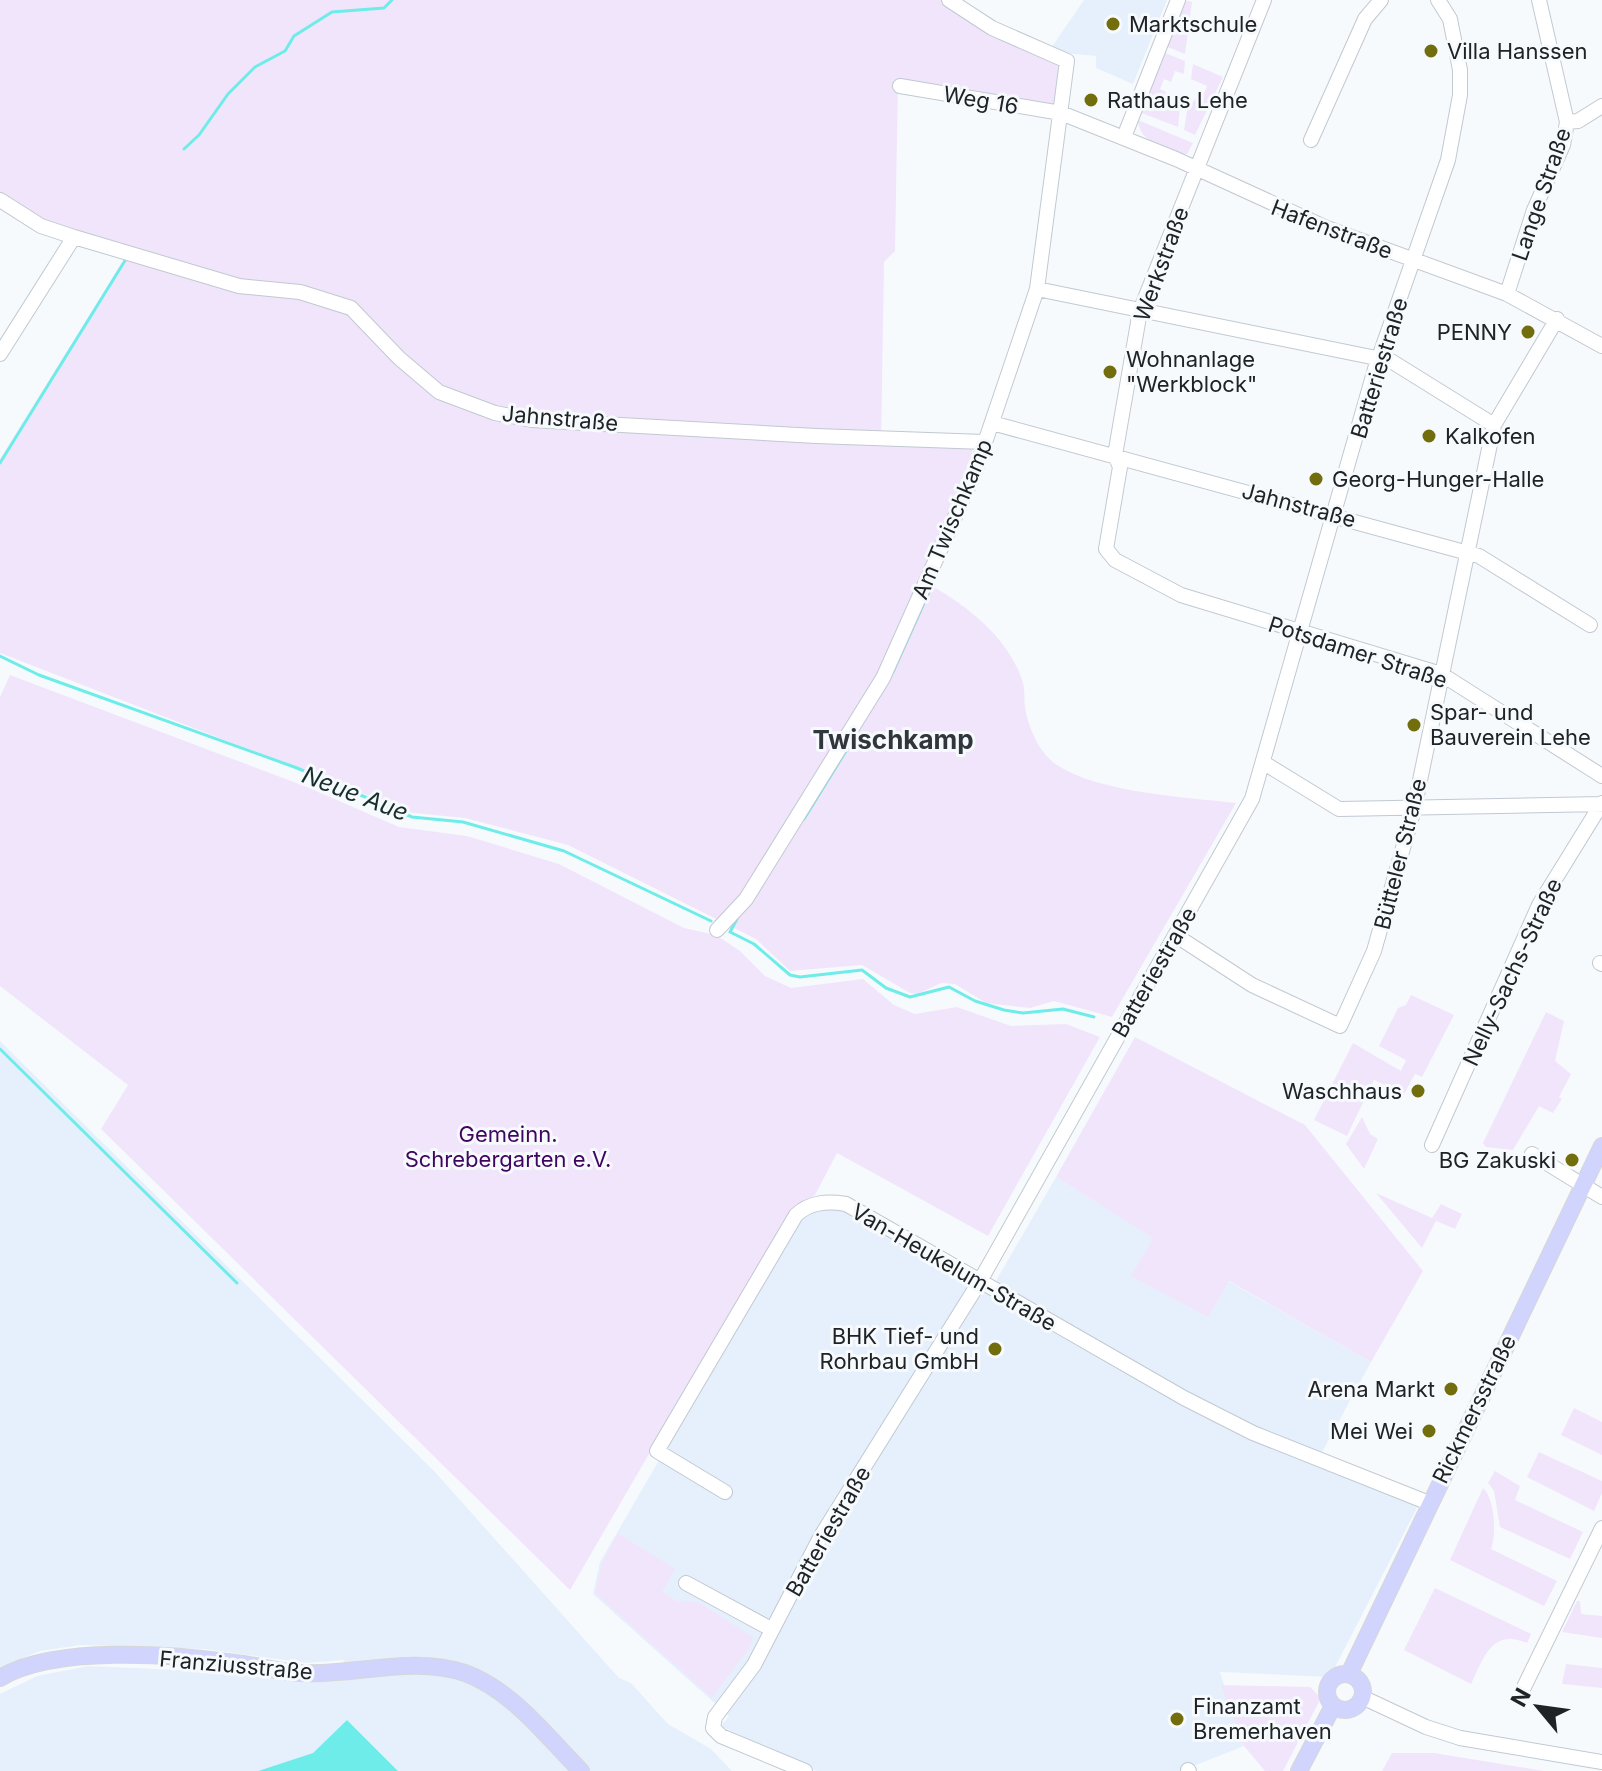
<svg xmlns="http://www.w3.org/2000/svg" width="1602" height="1771" font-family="Inter,sans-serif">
<rect width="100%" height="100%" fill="#f7fafd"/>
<path fill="#e6f0fc" d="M 1084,0 L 1167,0 L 1133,84 L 1096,68 L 1096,56 L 1063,53 L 1051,48 Z
M 0,1041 L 435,1472 L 619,1678 L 631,1683 L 668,1724 L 711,1749 L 732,1771 L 398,1771 L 347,1720 L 313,1753 L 258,1771 L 0,1771 L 0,1694 L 37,1676 L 88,1666 L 228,1672 L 305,1681 L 339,1677 L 344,1660 L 306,1663 L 204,1649 L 81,1645 L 40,1651 L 0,1667 Z
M 1056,1177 L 1154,1238 L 1132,1275 L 1228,1281 L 1371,1362 L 1320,1456 L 1419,1504 L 1330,1677 L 1220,1672 L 1244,1746 L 1181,1771 L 817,1771 L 721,1726 L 729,1716 L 593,1594 L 600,1562 L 797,1222 L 819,1207 L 844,1209 L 989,1293 Z"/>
<path fill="#f1e5fb" d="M 0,0 L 942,0 L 1007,41 L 1060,65 L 1053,106 L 898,81 L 895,251 L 884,262 L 881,443 L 973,447 L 969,473 L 922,581 C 963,601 1010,638 1023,683 C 1025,691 1024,699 1025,707 C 1028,727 1039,753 1057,765 C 1100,793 1185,797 1236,803 L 1112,1017 L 1054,1001 L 1030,1008 L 986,1003 L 955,984 L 941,983 L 918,994 L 910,993 L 862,965 L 790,971 L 756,939 L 568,845 L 465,818 L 413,813 L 0,653 L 0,459 L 126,256 L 40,221 L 15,200 L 0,195 Z
M 1184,0 L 1192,2 L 1185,54 L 1165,46 Z
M 1163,52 L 1185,61 L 1184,74 L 1175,71 L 1171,82 L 1164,79 L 1160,89 L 1166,92 L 1163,102 L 1180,108 L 1178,127 L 1139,112 Z
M 1193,64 L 1223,77 L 1195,135 L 1184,130 L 1187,111 L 1195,99 L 1201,101 L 1207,86 L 1191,79 Z
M 1138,120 L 1193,143 L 1187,154 L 1183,154 C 1164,148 1139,142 1138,120 Z
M 10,675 L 307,787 L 399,827 L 467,836 L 559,864 L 684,928 L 716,935 L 740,951 L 765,976 L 791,988 L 863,979 L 894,1005 L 915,1014 L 957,1007 L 1011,1026 L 1066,1024 L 1100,1037 L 988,1236 L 837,1153 L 815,1195 L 789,1213 L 570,1590 L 101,1129 L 128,1085 L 0,986 L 0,697 Z
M 1411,995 L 1454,1015 L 1422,1077 L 1415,1074 L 1404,1094 L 1374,1080 L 1347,1136 L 1314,1120 L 1353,1043 L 1401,1071 L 1406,1060 L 1379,1046 L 1398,1008 L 1406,1005 Z
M 1546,1012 L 1564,1021 L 1555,1061 L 1571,1074 L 1559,1097 L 1562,1099 L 1553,1113 L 1539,1106 L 1513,1150 L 1486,1147 L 1483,1143 Z
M 1135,1037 L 1305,1125 L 1423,1271 L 1371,1362 L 1229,1281 L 1208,1317 L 1131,1276 L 1153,1238 L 1056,1177 Z
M 1362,1117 L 1370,1134 L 1378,1139 L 1364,1169 L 1346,1144 Z
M 1376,1193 L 1432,1218 L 1441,1204 L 1462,1214 L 1455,1229 L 1436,1221 L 1422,1248 Z
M 1574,1408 L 1602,1422 L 1602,1455 L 1561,1435 Z
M 1539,1452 L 1602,1481 L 1602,1493 L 1594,1511 L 1527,1477 Z
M 1495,1471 L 1520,1486 L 1515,1500 L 1583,1532 L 1570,1559 L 1500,1527 L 1494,1491 L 1488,1483 Z
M 1483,1488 C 1496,1500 1496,1536 1491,1549 L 1557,1581 L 1544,1606 L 1450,1560 Z
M 618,1533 L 675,1569 L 662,1592 L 677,1601 L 698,1602 L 753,1637 L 750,1647 L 712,1698 L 595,1593 L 602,1563 Z
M 1435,1588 L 1531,1634 L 1527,1643 C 1492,1628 1484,1657 1471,1684 L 1404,1650 Z
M 1577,1601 L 1580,1601 L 1581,1614 L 1602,1616 L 1602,1638 L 1562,1632 Z
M 1566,1664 L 1602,1668 L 1602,1688 L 1562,1684 Z
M 1221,1685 L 1310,1687 L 1321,1698 L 1283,1771 L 1265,1771 L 1244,1746 Z
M 1392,1753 L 1434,1753 L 1544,1771 L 1382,1771 Z"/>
<path fill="#6eece9" d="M 347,1720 L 398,1771 L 258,1771 L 313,1753 Z"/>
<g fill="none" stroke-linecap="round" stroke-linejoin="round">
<path stroke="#6eece9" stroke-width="3" d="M 184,149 L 199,135 L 228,94 L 255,67 L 285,51 L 294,36 L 332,12 L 384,8 L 392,0
M 0,463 L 126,259
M 0,656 L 39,675 L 297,768 L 412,817 L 463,822 L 564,851 L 711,921
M 893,672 L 929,592
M 804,819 L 854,738
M 737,919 L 730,932 L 754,944 L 790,975 L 800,977 L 862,970 L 886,988 L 910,997 L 949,987 L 975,1001 L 1004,1010 L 1023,1013 L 1063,1009 L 1094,1017
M 0,1049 L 237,1283"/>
<defs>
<path id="minor" d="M 1264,0 L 1140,311 L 1115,455 L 1120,467 L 1106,549 L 1115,560 L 1181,595 L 1441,674 L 1602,776
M 900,86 L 1061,113 L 1176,159 L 1327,228 L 1507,294 L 1602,346
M 1567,122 L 1578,121 L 1602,106
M 1124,137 L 1178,0
M 1311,140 L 1365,19 L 1381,0
M 0,200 L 41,226 L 74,237 L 239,286 L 300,292 L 351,308 L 399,358 L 439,392 L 495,413 L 532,420 L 816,436 L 985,442
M 1037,289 L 1391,361 L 1494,425
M 1507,294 L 1534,210 L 1563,145 L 1567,122 L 1539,0
M 0,354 L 74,237
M 992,423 L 1479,556 L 1590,625
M 1264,763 L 1339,809 L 1602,804
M 717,930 L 746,899 L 883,678 L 975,472 L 1037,289 L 1067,61 L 992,28 L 949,0
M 1175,935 L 1252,985 L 1340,1026 L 1374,951 L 1414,809 L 1494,425 L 1557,319
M 1600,963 L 1602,964
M 1432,1145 L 1539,905 L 1602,803
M 1532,1154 L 1602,1197
M 725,1492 L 657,1451 L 796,1215 C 810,1202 827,1201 846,1204 L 1184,1398 L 1253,1433 L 1429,1503
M 686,1583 L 771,1629
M 1524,1687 L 1602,1528
M 1362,1697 L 1426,1727 L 1460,1738 L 1602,1762
M 1188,1770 L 1189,1771
M 805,1771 L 721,1736 L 713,1728 L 715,1717 L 754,1665 L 821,1536 L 980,1281 L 1252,799 L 1375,369 L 1448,160 L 1460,95 L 1460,70 L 1450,19 L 1438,0"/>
<path id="major" d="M1327 1692a18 18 0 1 1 36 0a18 18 0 1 1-36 0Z
M 1349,1674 L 1602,1146
M 0,1678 C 54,1645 173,1654 235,1663 C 257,1665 279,1672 301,1673 C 354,1676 413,1655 465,1673 C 512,1690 547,1737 581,1771
M 1299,1771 L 1333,1706"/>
</defs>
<use href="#minor" stroke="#c1c9d1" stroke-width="16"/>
<use href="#major" stroke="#d7d7d8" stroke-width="18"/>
<use href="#minor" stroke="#fff" stroke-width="14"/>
<use href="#major" stroke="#d1d4fd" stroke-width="16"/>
</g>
<g fill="#726e0d" stroke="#f7fafd" stroke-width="3">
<circle cx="1113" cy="24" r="8"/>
<circle cx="1431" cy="51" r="8"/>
<circle cx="1091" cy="100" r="8"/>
<circle cx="1528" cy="332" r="8"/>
<circle cx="1110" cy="372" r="8"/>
<circle cx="1429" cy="436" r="8"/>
<circle cx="1316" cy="479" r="8"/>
<circle cx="1414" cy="725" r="8"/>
<circle cx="1418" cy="1091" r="8"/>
<circle cx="1572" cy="1160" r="8"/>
<circle cx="995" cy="1349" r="8"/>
<circle cx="1451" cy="1389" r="8"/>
<circle cx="1429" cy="1431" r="8"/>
<circle cx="1177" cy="1719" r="8"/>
</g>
<g text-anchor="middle" stroke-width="6" stroke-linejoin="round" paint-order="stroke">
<g font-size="22" fill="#202326" stroke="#f7fafd" text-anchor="start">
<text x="1129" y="32">Marktschule</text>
<text x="1447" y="59">Villa Hanssen</text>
<text x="1107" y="108">Rathaus Lehe</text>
<text x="1512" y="340" text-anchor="end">PENNY</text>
<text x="1126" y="367">Wohnanlage<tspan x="1126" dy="25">"Werkblock"</tspan></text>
<text x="1445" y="444">Kalkofen</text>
<text x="1332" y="487">Georg-Hunger-Halle</text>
<text x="1430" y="720">Spar- und<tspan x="1430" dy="25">Bauverein Lehe</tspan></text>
<text x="1402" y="1099" text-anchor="end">Waschhaus</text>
<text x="1556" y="1168" text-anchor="end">BG Zakuski</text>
<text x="979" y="1344" text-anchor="end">BHK Tief- und<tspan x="979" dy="25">Rohrbau GmbH</tspan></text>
<text x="1435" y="1397" text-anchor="end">Arena Markt</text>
<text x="1413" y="1439" text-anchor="end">Mei Wei</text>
<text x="1193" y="1714">Finanzamt<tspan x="1193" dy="25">Bremerhaven</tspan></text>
</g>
<g font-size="22" fill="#202326" stroke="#f7fafd">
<text transform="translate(981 100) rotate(10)" y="8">Weg 16</text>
<text transform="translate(1541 194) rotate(-71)" y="8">Lange Straße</text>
<text transform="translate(1332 229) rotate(21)" y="8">Hafenstraße</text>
<text transform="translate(1161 264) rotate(-70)" y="8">Werkstraße</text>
<text transform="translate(1379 368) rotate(-73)" y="8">Batteriestraße</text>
<text transform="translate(560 418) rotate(5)" y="8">Jahnstraße</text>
<text transform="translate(1299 505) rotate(15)" y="8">Jahnstraße</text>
<text transform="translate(952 519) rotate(-67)" y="8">Am Twischkamp</text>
<text transform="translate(1358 652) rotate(18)" y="8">Potsdamer Straße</text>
<text transform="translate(1400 854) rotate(-76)" y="8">Bütteler Straße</text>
<text transform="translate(1154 972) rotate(-60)" y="8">Batteriestraße</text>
<text transform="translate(1512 972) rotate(-65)" y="8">Nelly-Sachs-Straße</text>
<text transform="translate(954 1267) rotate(30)" y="8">Van-Heukelum-Straße</text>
<text transform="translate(1474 1409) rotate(-64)" y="8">Rickmersstraße</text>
<text transform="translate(828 1531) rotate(-60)" y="8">Batteriestraße</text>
<text transform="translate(236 1665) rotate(5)" y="8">Franziusstraße</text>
</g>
<g font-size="22" fill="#400560" stroke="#f7fafd">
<text x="508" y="1142">Gemeinn.<tspan x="508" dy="25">Schrebergarten e.V.</tspan></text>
</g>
<g font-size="24" font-style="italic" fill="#172e2d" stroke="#f7fafd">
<text transform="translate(355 794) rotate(21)" y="8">Neue Aue</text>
</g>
<g font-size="26" font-weight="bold" fill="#30363c" stroke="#f7fafd">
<text x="893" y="749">Twischkamp</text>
</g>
</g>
<g transform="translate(1538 1707) rotate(299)" stroke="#f7fafd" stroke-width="6" paint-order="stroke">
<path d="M0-6L14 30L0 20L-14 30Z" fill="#202326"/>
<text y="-12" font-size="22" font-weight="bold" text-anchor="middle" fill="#202326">N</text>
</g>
</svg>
